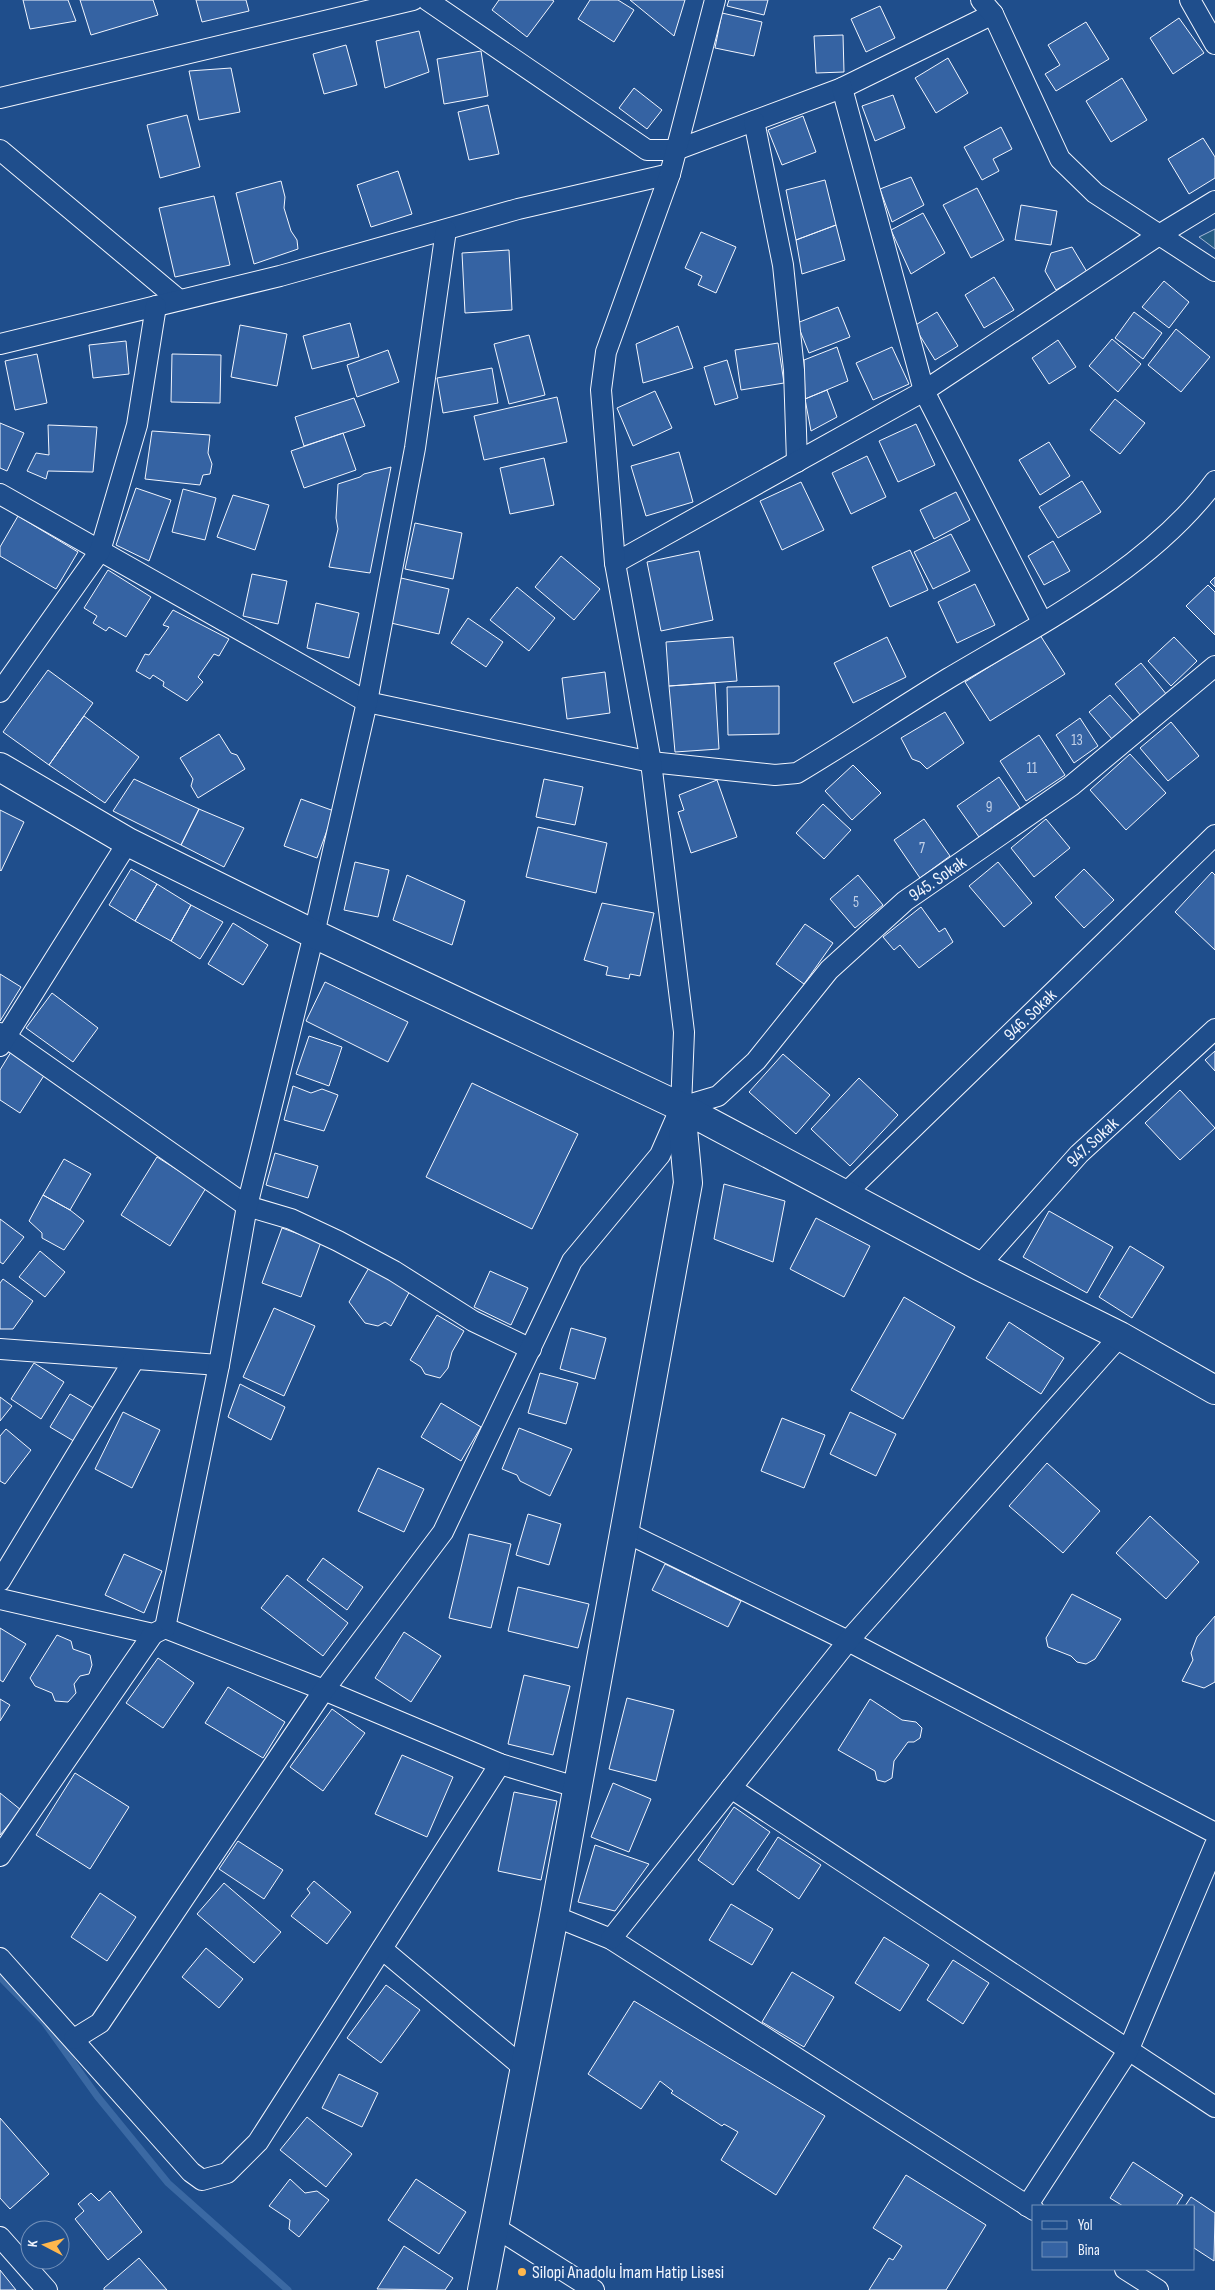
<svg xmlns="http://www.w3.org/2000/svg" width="1215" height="2290" font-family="'Sofia Sans Condensed',sans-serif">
<rect width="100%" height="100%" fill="#1f4e8c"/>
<path fill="#245a82" stroke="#a8bbd7" d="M 1215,229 L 1215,249 L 1199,237 Z"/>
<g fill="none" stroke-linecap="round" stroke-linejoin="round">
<path stroke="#3b69a3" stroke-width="7" d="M 0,1977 L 44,2022 L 97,2096 L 168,2183 L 288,2290"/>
</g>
<path fill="#3563a3" stroke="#f2f6ff" d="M 23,0 L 68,0 L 76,21 L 30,29 Z
M 80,0 L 153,0 L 158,15 L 91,35 Z
M 196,0 L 246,0 L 249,11 L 202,22 Z
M 499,0 L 552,0 L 554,1 L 527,37 L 492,10 Z
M 590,0 L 618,0 L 634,10 L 614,42 L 578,19 Z
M 630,0 L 685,0 L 674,36 Z
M 729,0 L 768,0 L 764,15 L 727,6 Z
M 880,6 L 895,38 L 866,52 L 851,19 Z
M 722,13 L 762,22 L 754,56 L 715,48 Z
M 1179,18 L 1204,53 L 1173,74 L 1150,38 Z
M 1086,22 L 1109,59 L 1056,91 L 1045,74 L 1060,65 L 1048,45 Z
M 419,31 L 429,72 L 385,88 L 376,41 Z
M 843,35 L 844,72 L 816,73 L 814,36 Z
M 346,45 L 357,85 L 324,94 L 313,54 Z
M 481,51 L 488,96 L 444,104 L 437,59 Z
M 948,58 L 968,93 L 936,113 L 915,78 Z
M 231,68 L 240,112 L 199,120 L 189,71 Z
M 1122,78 L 1147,120 L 1111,142 L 1086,101 Z
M 634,88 L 662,110 L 647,129 L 619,108 Z
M 893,95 L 905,128 L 875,141 L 862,106 Z
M 488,105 L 499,154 L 469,160 L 458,112 Z
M 187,115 L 200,167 L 160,178 L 147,125 Z
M 803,116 L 816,152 L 782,165 L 768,130 Z
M 1001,127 L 1012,149 L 993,159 L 999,171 L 982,180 L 964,147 Z
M 1203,138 L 1215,157 L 1215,178 L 1189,194 L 1168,159 Z
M 398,171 L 412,214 L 371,227 L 357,185 Z
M 911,177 L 924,205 L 892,222 L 880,189 Z
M 825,180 L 836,225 L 796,240 L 786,190 Z
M 281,181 L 285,197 L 284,208 L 291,231 L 297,240 L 298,249 L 254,264 L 236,193 Z
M 977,188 L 1004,240 L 971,258 L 943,205 Z
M 214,196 L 230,265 L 175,277 L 159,208 Z
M 1021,205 L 1057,211 L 1051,245 L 1015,240 Z
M 923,213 L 945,253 L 911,274 L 891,230 Z
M 836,225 L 845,260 L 802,274 L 796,240 Z
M 701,232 L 736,247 L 716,293 L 698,285 L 702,276 L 685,268 Z
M 1072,247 L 1087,272 L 1056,290 L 1045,271 L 1051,253 Z
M 509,250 L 512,310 L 465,313 L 462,253 Z
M 994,277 L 1014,310 L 984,328 L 965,295 Z
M 1164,281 L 1189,302 L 1169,328 L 1142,307 Z
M 838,307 L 850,337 L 809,353 L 797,323 Z
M 937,312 L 958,346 L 935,360 L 914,326 Z
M 1134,312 L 1162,333 L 1143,359 L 1115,338 Z
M 350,323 L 359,357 L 312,369 L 303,336 Z
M 240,325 L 287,334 L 277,386 L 231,377 Z
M 678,326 L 693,368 L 643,383 L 636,344 Z
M 1176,329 L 1210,357 L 1181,392 L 1148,365 Z
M 529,335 L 545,395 L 509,404 L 494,344 Z
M 1112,339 L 1141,364 L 1118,392 L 1089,366 Z
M 1058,340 L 1076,367 L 1049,384 L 1032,358 Z
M 126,341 L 129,374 L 93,378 L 89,345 Z
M 778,343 L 784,383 L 741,390 L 735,350 Z
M 837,347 L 848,381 L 805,399 L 804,360 Z
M 892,347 L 909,384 L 873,400 L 856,363 Z
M 388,350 L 399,382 L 357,397 L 347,365 Z
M 37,354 L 47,403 L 15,410 L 5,361 Z
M 172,354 L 221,355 L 220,403 L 171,402 Z
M 727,360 L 738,398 L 715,405 L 704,367 Z
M 492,368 L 498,403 L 443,413 L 437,378 Z
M 827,390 L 837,417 L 811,431 L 805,399 Z
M 655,391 L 672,428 L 633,446 L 617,408 Z
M 557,397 L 567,442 L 484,460 L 474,416 Z
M 354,398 L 365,426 L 304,446 L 295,417 Z
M 1115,399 L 1145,423 L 1120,454 L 1090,430 Z
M 0,423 L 24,433 L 7,471 L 0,468 Z
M 916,424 L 935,465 L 898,482 L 879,441 Z
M 48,425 L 97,427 L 93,472 L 48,471 L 46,479 L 27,471 L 36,453 L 49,455 Z
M 152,431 L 210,435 L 208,453 L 212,464 L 210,474 L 203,475 L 200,485 L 145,479 Z
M 343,433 L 356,470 L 304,488 L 291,451 Z
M 1049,442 L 1070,476 L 1040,495 L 1019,460 Z
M 679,452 L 693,502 L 646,516 L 631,466 Z
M 867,456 L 886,497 L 851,514 L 832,473 Z
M 544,458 L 554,505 L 510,514 L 500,468 Z
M 391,467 L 370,573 L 329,567 L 338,529 L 336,518 L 338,484 L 360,477 L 364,474 Z
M 1082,481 L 1101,512 L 1058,538 L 1039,507 Z
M 801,482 L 824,530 L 782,550 L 760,501 Z
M 136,488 L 171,500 L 149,561 L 116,545 Z
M 183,489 L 216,498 L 205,540 L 172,532 Z
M 956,492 L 970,520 L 934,539 L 920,510 Z
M 233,495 L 269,505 L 255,550 L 217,537 Z
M 18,516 L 78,552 L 56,589 L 0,556 L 0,547 Z
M 415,523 L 462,533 L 453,579 L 405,569 Z
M 951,534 L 970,571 L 933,589 L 914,552 Z
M 1053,541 L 1070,571 L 1044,585 L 1028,556 Z
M 910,550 L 928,590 L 890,607 L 872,567 Z
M 699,551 L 713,620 L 661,631 L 647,562 Z
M 561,556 L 600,589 L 574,620 L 535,587 Z
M 108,570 L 151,597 L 126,637 L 109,627 L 106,631 L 93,623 L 97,616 L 84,608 Z
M 252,574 L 287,581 L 278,624 L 243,616 Z
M 1215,577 L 1215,587 L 1210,582 Z
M 401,578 L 449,589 L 439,634 L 391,623 Z
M 975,584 L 995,625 L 957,643 L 938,602 Z
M 1208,585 L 1215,592 L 1215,635 L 1186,606 Z
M 517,587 L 555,618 L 529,651 L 490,620 Z
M 316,603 L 359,613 L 349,658 L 307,648 Z
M 173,610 L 229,639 L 219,656 L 214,654 L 198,677 L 203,682 L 187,701 L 163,686 L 164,682 L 153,675 L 150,679 L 136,671 L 145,654 L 149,655 L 169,627 L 163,625 Z
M 468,618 L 503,642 L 486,667 L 451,643 Z
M 1040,635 L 1065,674 L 990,721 L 965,682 Z
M 733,637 L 737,681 L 669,686 L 666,642 Z
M 887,637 L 906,677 L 853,703 L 834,663 Z
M 1174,637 L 1197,661 L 1171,686 L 1148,661 Z
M 1141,663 L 1167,695 L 1141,716 L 1115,684 Z
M 48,670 L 93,703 L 49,765 L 3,732 Z
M 605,672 L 610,713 L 567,719 L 562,678 Z
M 715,683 L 719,749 L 675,752 L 669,686 Z
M 779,686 L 779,734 L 728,735 L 727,687 Z
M 1110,695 L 1133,721 L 1112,739 L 1089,712 Z
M 945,712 L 964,743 L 927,769 L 920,762 L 912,759 L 901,738 Z
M 84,716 L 139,757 L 105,803 L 49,765 Z
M 1080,718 L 1098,746 L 1074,763 L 1056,735 Z
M 1171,722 L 1199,756 L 1168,781 L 1140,748 Z
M 219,734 L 231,753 L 237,755 L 245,769 L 198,798 L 191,786 L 193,779 L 180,758 Z
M 1039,735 L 1065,775 L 1026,801 L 1000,761 Z
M 1130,754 L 1166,793 L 1126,830 L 1090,790 Z
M 853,765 L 881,793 L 852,820 L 825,791 Z
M 999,777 L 1020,808 L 979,837 L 957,806 Z
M 134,779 L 199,809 L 181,845 L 113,811 Z
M 544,779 L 583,787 L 575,825 L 536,817 Z
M 717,780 L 737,837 L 691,853 L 678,812 L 684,810 L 679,795 Z
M 301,799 L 334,811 L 317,858 L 284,846 Z
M 823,804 L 851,830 L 824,859 L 796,833 Z
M 199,809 L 244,828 L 224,867 L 181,845 Z
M 0,810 L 24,822 L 1,871 L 0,870 Z
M 924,819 L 950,856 L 920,878 L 894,840 Z
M 1046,819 L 1070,848 L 1034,877 L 1011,848 Z
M 538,827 L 607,843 L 596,893 L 526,877 Z
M 355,862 L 389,870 L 378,917 L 344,910 Z
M 998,862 L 1032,903 L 1004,927 L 969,886 Z
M 131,869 L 157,884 L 135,921 L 109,905 Z
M 1084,869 L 1114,900 L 1084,928 L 1055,897 Z
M 1212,872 L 1215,875 L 1215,950 L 1175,912 Z
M 407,875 L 465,901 L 452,945 L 393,920 Z
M 858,875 L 883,905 L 855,928 L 830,899 Z
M 157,884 L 191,905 L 171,941 L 135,921 Z
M 602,903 L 654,913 L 640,976 L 630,974 L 629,979 L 606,975 L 608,967 L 584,960 Z
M 191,905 L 223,922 L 200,959 L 171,941 Z
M 921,907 L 939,932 L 945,928 L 953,942 L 919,968 L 900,945 L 894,950 L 883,937 Z
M 233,923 L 268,945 L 243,985 L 208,964 Z
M 805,924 L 833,943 L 804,984 L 776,964 Z
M 0,974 L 21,987 L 0,1021 Z
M 325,982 L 408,1022 L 388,1062 L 306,1021 Z
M 52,993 L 98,1028 L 73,1062 L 26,1028 Z
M 309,1036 L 342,1047 L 329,1086 L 296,1074 Z
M 1215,1051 L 1215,1071 L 1205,1060 Z
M 11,1052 L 45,1074 L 20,1113 L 0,1100 L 0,1070 Z
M 783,1054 L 830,1095 L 796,1134 L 749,1092 Z
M 859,1078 L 898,1115 L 850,1166 L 811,1129 Z
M 472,1083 L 578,1134 L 532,1229 L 426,1177 Z
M 293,1086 L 311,1093 L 322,1089 L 338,1095 L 324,1131 L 284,1120 Z
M 1180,1090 L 1215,1128 L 1180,1160 L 1145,1123 Z
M 275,1153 L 318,1166 L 308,1198 L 266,1185 Z
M 157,1157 L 206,1188 L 170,1246 L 121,1215 Z
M 64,1159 L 91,1174 L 70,1210 L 43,1195 Z
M 724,1184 L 785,1201 L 773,1262 L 714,1239 Z
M 43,1195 L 70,1210 L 84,1221 L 64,1250 L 42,1238 L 42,1233 L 29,1221 Z
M 1049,1211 L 1113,1247 L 1087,1293 L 1023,1257 Z
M 816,1218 L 870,1246 L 844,1297 L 790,1269 Z
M 0,1219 L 24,1237 L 3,1264 L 0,1262 Z
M 282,1228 L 321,1242 L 301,1297 L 262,1283 Z
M 1130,1246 L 1164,1267 L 1132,1318 L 1099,1297 Z
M 40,1251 L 65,1272 L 45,1297 L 19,1277 Z
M 370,1266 L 411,1289 L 391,1326 L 385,1322 L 378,1326 L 365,1323 L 349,1302 Z
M 490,1271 L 528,1288 L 511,1325 L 474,1307 Z
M 3,1279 L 33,1301 L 13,1329 L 0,1329 L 0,1283 Z
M 904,1297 L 955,1327 L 903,1419 L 851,1390 Z
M 274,1308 L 315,1326 L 284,1396 L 243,1377 Z
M 437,1315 L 464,1331 L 452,1352 L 448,1368 L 440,1378 L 425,1374 L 421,1367 L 410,1360 Z
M 1009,1322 L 1064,1358 L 1041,1394 L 986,1358 Z
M 571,1328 L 606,1338 L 595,1379 L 560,1369 Z
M 34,1363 L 64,1382 L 41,1419 L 11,1399 Z
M 540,1373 L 578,1383 L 566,1424 L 528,1413 Z
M 240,1384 L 285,1407 L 271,1440 L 228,1417 Z
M 70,1394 L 97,1410 L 77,1443 L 50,1427 Z
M 0,1397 L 12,1406 L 0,1421 Z
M 441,1403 L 481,1427 L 461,1461 L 421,1437 Z
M 123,1412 L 160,1430 L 132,1488 L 95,1469 Z
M 850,1412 L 896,1434 L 876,1476 L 830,1454 Z
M 782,1418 L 825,1435 L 804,1488 L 761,1471 Z
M 519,1428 L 572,1449 L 550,1496 L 520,1481 L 517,1475 L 502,1469 Z
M 6,1429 L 31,1450 L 5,1484 L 0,1481 L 0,1436 Z
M 1047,1463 L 1100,1511 L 1063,1553 L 1009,1506 Z
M 378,1468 L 424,1489 L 404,1532 L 358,1511 Z
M 528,1514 L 561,1524 L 549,1565 L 516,1555 Z
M 1150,1516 L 1199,1562 L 1166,1599 L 1116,1553 Z
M 469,1534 L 511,1544 L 491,1628 L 449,1618 Z
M 124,1554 L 162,1571 L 144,1613 L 105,1595 Z
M 323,1558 L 363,1587 L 347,1610 L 307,1580 Z
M 665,1564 L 741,1601 L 728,1627 L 652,1590 Z
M 287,1575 L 348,1623 L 323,1656 L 261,1608 Z
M 518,1587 L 589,1604 L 578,1648 L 508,1631 Z
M 1072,1594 L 1121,1619 L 1095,1659 L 1086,1664 L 1077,1662 L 1071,1656 L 1048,1647 L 1046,1638 Z
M 1215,1616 L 1215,1682 L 1204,1688 L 1182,1681 L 1193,1660 L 1191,1653 L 1197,1637 Z
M 0,1628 L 26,1644 L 3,1682 L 0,1680 Z
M 404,1632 L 441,1656 L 411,1702 L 375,1678 Z
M 57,1635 L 71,1641 L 73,1649 L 90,1655 L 92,1665 L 89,1674 L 80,1676 L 74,1684 L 76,1693 L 68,1702 L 55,1701 L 52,1693 L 35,1686 L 30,1678 Z
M 158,1658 L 194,1683 L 163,1728 L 126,1703 Z
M 524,1675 L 570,1686 L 553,1755 L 508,1744 Z
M 228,1687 L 285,1722 L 263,1758 L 205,1723 Z
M 627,1698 L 674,1710 L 656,1781 L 609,1769 Z
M 0,1699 L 10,1705 L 0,1721 Z
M 870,1699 L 902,1720 L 916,1722 L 922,1728 L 920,1738 L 914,1742 L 908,1742 L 894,1761 L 892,1778 L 885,1782 L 877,1780 L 875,1771 L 838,1750 Z
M 332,1709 L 365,1733 L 323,1791 L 290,1767 Z
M 402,1755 L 453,1777 L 427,1837 L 375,1814 Z
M 75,1773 L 129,1807 L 90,1869 L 36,1835 Z
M 613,1783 L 651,1799 L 629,1852 L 591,1837 Z
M 514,1792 L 557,1801 L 541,1880 L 498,1871 Z
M 0,1793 L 21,1810 L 0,1835 Z
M 734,1807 L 770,1832 L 733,1885 L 698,1860 Z
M 778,1837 L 821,1865 L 799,1899 L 757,1870 Z
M 238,1841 L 283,1870 L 264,1899 L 219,1869 Z
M 595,1845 L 649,1864 L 615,1911 L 578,1902 Z
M 314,1881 L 351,1912 L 327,1944 L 291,1916 L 310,1893 L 307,1889 Z
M 224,1883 L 281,1932 L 254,1963 L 197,1914 Z
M 100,1893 L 136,1917 L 107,1961 L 71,1937 Z
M 731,1904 L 773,1929 L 752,1965 L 709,1940 Z
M 884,1937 L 929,1965 L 900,2011 L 855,1983 Z
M 206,1948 L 243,1979 L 219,2008 L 182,1977 Z
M 953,1960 L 989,1983 L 963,2024 L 927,2000 Z
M 792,1972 L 834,1997 L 804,2047 L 762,2022 Z
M 386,1985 L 420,2010 L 381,2063 L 347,2038 Z
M 634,2001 L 825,2116 L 776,2195 L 721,2160 L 738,2132 L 724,2124 L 722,2126 L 671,2093 L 673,2091 L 660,2081 L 641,2109 L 588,2074 Z
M 339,2074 L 378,2093 L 362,2127 L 322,2108 Z
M 307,2117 L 352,2154 L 326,2187 L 280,2150 Z
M 0,2118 L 49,2174 L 10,2209 L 0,2198 Z
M 1133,2162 L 1183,2195 L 1176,2206 L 1123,2206 L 1110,2198 Z
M 906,2175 L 986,2225 L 946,2290 L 869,2290 L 889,2258 L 893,2260 L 902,2246 L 873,2228 Z
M 290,2179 L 305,2193 L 317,2191 L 329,2200 L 299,2237 L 289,2229 L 290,2220 L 269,2206 Z
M 416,2179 L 466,2212 L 439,2254 L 388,2220 Z
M 110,2191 L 142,2232 L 108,2260 L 75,2219 L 84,2211 L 78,2204 L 91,2193 L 99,2201 Z
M 1191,2197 L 1215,2213 L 1214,2261 L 1194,2248 L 1194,2206 L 1185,2206 Z
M 404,2246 L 453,2278 L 445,2290 L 377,2289 Z
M 139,2258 L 167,2290 L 104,2290 L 104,2288 Z
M 0,2270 L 16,2290 L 0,2290 Z"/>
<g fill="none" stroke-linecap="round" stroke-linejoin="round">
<defs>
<g id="street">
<path d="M 427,0 L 647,150 L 676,150 L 842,88 L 993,14"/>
<path d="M 981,0 L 993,14 L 1060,159 L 1095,193 L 1215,271"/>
<path d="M 1190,0 L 1215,44"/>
<path d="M 842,88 L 924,391 L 1042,622"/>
<path d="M 0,98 L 413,0"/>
<path d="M 754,121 L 783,265 L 794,370 L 797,462"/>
<path d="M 0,150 L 179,300"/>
<path d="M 0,344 L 280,276 L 518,209 L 670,174"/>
<path d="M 0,494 L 367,702 L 651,762 L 775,775 L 797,773 C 849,742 898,709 949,678 C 1040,624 1151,568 1215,481"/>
<path d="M 615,563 L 924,391 L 1159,235 L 1215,201"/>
<path d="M 0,692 L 100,551 L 137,425 L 156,306"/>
<path d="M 0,1033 L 247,1206 L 291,1219 L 338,1241 L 394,1271 L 473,1321 L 531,1349"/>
<path d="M 0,1046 L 128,842"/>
<path id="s1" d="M 681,1107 L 718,1096 L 756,1061 L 829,970 L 905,901 L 1071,786 L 1215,666"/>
<path id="s2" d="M 844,1195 L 1215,835"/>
<path id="s3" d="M 979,1266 L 1079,1154 L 1215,1029"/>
<path d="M 0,1349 L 219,1365"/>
<path d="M 625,1532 L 848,1641 L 1215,1833"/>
<path d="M 0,1581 L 134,1360"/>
<path d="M 0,1599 L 153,1634 L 165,1628 L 324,1690 L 500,1764 L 576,1787"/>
<path d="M 165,1628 L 219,1365 L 247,1206 L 314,934 L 367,702 L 415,448 L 446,230"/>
<path d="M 731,1788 L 1215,2107"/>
<path d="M 0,1856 L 153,1634"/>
<path d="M 554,1916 L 611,1939 L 1034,2210"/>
<path d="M 611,1939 L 848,1641 L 1120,1336"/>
<path d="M 382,1949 L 524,2068"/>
<path d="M 0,1958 L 191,2172 L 202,2180 L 227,2173 L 258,2142 L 500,1764"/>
<path d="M 74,2039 L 100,2023 L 324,1690 L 443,1532 L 572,1261 L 660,1155 L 681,1107 L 684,1032 L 651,762 L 615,563 L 601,390 L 606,352 L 670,174 L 715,0"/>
<path d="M 1027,2206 L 1128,2051 L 1215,1845"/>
<path d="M 493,2226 L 594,2290"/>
<path d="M 0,2237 L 47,2290"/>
<path d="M 1125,2269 L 1158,2290"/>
</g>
<path id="secondary" d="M 0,767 L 128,842 L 314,934 L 681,1107 L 979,1266 L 1120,1336 L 1215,1390
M 482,2290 L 554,1916 L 688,1183 L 681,1107"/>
</defs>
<use href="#street" stroke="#f2f6ff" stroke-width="22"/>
<use href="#secondary" stroke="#f2f6ff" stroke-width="30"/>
<use href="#street" stroke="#1f4e8c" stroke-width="20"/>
<use href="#secondary" stroke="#1f4e8c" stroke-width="28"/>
</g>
<circle fill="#ffb74d" stroke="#1f4e8c" stroke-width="2" cx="522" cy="2272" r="5"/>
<g text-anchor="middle" stroke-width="4" stroke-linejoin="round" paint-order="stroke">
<g font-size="15" fill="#c3d1e8">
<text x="1077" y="745">13</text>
<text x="1032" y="773">11</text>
<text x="989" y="812">9</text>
<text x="922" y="853">7</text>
<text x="856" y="907">5</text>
</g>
<g font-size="18" fill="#f2f6ff" stroke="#1f4e8c">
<text dy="6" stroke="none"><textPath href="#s1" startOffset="349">945. Sokak</textPath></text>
<text dy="6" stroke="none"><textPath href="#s2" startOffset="259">946. Sokak</textPath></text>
<text dy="6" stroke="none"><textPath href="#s3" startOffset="168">947. Sokak</textPath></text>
</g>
<g font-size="18" fill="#f2f6ff" stroke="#1f4e8c" text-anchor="start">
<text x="532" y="2278">Silopi Anadolu İmam Hatip Lisesi</text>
</g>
</g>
<rect x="1032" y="2205" width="162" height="65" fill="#1f4e8c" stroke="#7391ba"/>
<rect x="1042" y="2221" width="25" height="8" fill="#1f4e8c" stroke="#7391ba"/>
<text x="1078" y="2230" font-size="15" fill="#f2f6ff">Yol</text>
<rect x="1042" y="2242" width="25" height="15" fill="#3563a3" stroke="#7391ba"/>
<text x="1078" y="2255" font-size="15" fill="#f2f6ff">Bina</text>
<g transform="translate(45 2245) rotate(276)"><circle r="24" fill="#1f4e8c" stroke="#7391ba"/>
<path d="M0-4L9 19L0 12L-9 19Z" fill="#ffb74d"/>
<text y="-8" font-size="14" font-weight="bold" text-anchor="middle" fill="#f2f6ff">K</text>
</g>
</svg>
